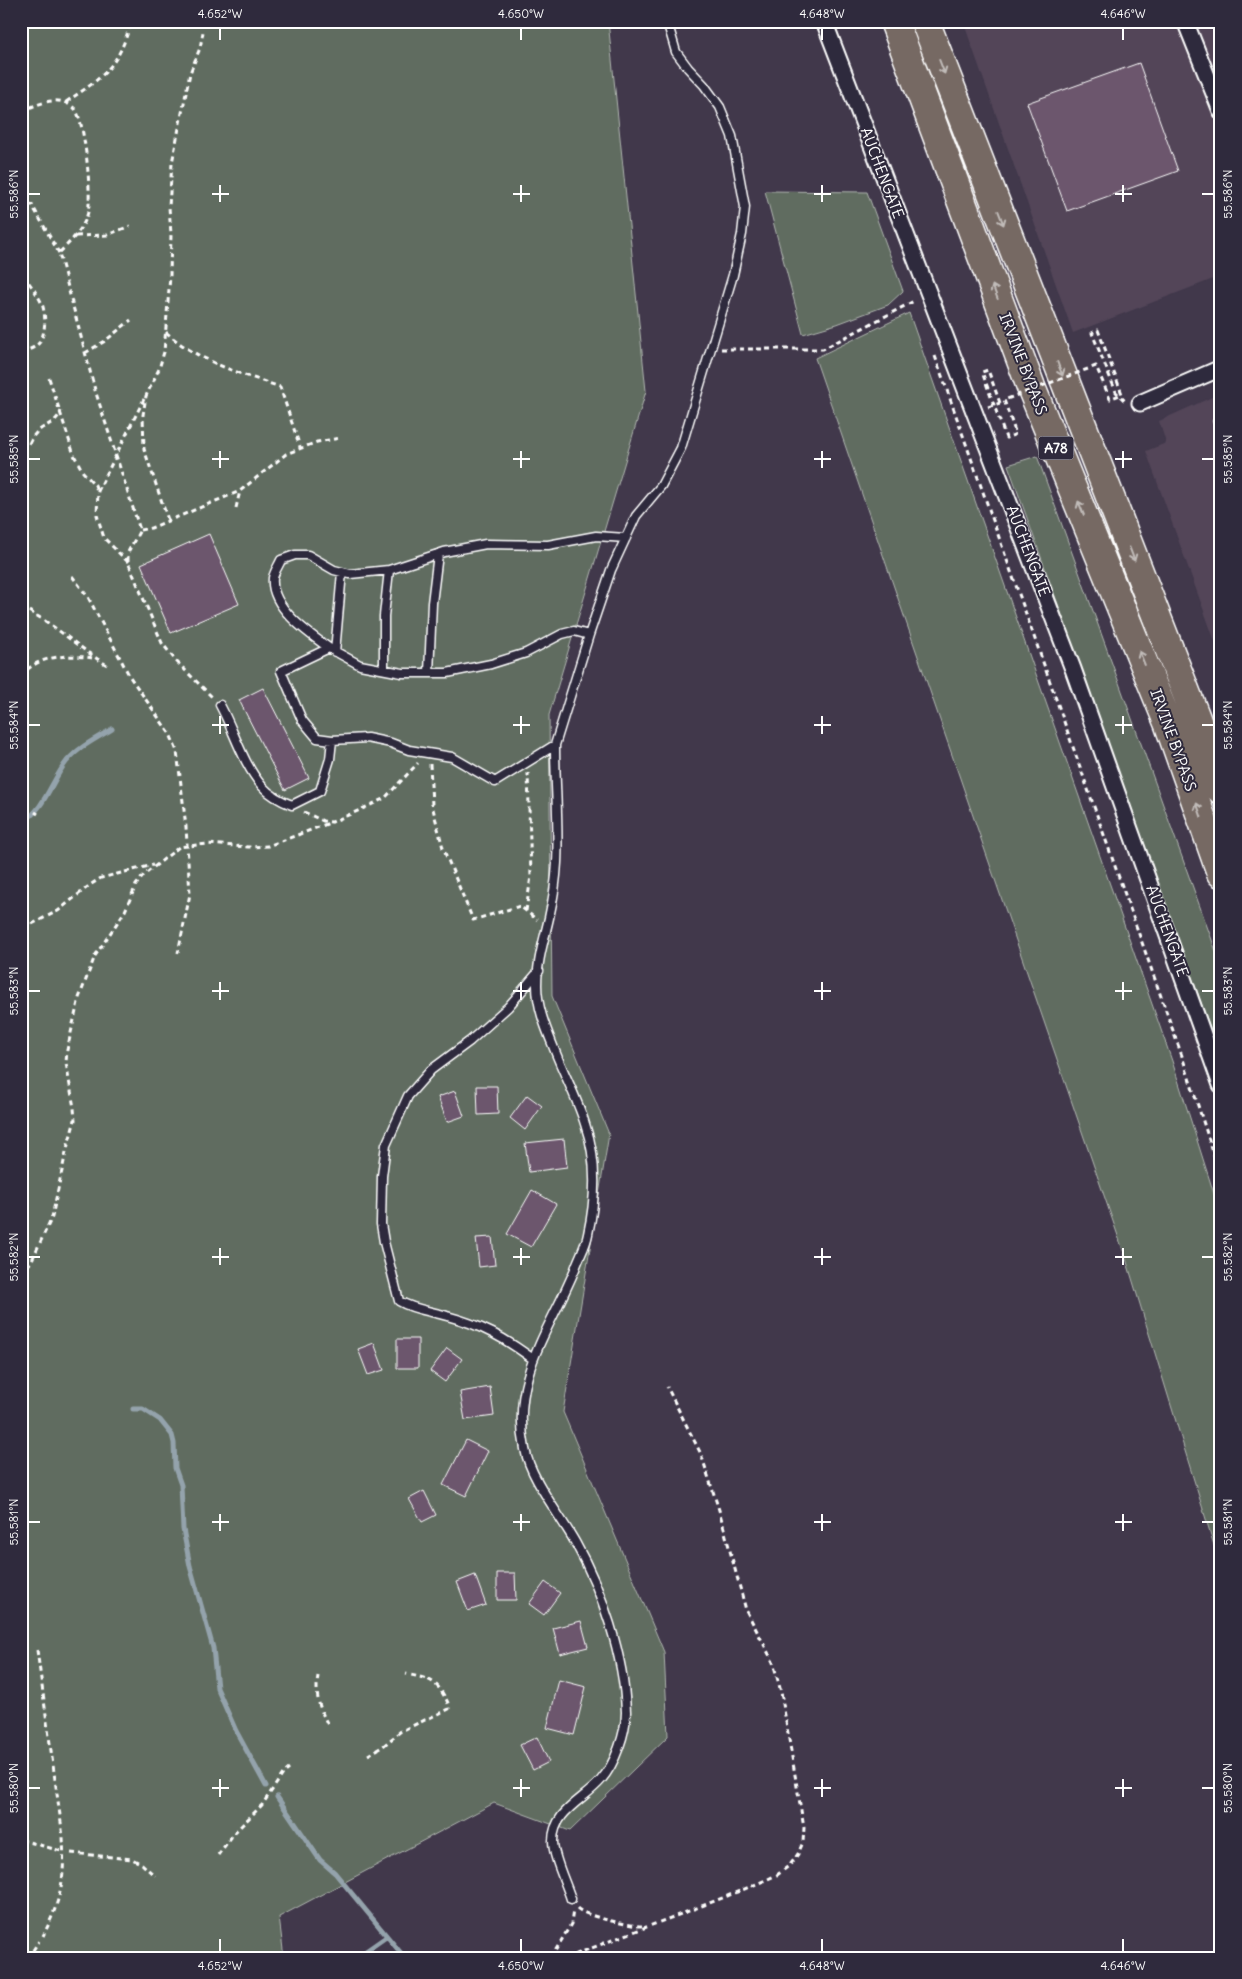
<svg xmlns="http://www.w3.org/2000/svg" width="1242" height="1979" font-family="Delius,sans-serif">
<rect width="100%" height="100%" fill="#41384b"/>
<filter id="ink" filterUnits="userSpaceOnUse"><feTurbulence type="fractalNoise" baseFrequency=".02" numOctaves="2"/><feDisplacementMap in="SourceGraphic" scale="10" xChannelSelector="R" yChannelSelector="G"/><feConvolveMatrix kernelMatrix="1 2 1 2 8 2 1 2 1" color-interpolation-filters="sRGB"/></filter>
<g filter="url(#ink)">
<path fill="#524558" d="M 963,21 L 1221,21 L 1221,276 L 1073,333 Z
M 1221,393 L 1221,658 L 1146,451 L 1166,443 L 1159,421 Z"/>
<path fill="#606c61" stroke="#b0b6b0" d="M 21,21 L 608,21 L 646,391 L 549,715 L 552,996 L 609,1134 L 563,1412 L 664,1652 L 668,1736 L 570,1831 L 494,1803 L 279,1917 L 284,1958 L 21,1958 Z
M 765,191 L 867,192 L 903,291 L 888,305 L 837,324 L 803,334 Z
M 909,313 L 1172,1061 L 1221,1216 L 1221,1568 L 1127,1262 L 815,358 Z
M 1037,456 L 1221,965 L 1221,1058 L 1008,465 Z"/>
<g fill="none" stroke-linecap="round" stroke-linejoin="round">
<path stroke="#94a3ac" stroke-width="5" d="M 21,823 C 45,810 51,781 67,761 C 79,747 97,738 112,729
M 133,1409 L 143,1409 L 160,1420 L 172,1435 L 174,1443 L 175,1468 L 181,1485 L 183,1529 L 190,1566 L 213,1648 L 217,1688 L 236,1731 L 266,1786
M 277,1797 L 320,1860 L 335,1873 L 405,1958
M 356,1958 L 386,1937"/>
</g>
<path fill="#6c576d" stroke="#fff" d="M 1139,63 L 1178,171 L 1067,211 L 1027,103 Z
M 209,534 L 239,604 L 171,633 L 141,564 Z
M 263,688 L 309,778 L 285,790 L 239,700 Z
M 477,1086 L 497,1086 L 498,1114 L 478,1115 Z
M 455,1091 L 464,1116 L 447,1122 L 438,1097 Z
M 527,1095 L 542,1106 L 525,1130 L 510,1118 Z
M 564,1139 L 567,1167 L 529,1172 L 525,1143 Z
M 532,1190 L 556,1204 L 531,1247 L 507,1234 Z
M 492,1237 L 495,1265 L 479,1267 L 476,1238 Z
M 397,1339 L 418,1339 L 418,1368 L 397,1368 Z
M 374,1343 L 384,1370 L 368,1375 L 358,1349 Z
M 447,1348 L 462,1359 L 445,1382 L 430,1371 Z
M 490,1387 L 494,1416 L 465,1420 L 460,1392 Z
M 466,1440 L 488,1451 L 466,1496 L 443,1485 Z
M 424,1491 L 436,1515 L 422,1522 L 409,1499 Z
M 497,1573 L 515,1573 L 516,1600 L 497,1600 Z
M 475,1575 L 486,1605 L 468,1611 L 457,1582 Z
M 545,1582 L 560,1593 L 544,1615 L 529,1604 Z
M 581,1621 L 588,1647 L 560,1654 L 553,1628 Z
M 559,1680 L 586,1687 L 574,1735 L 547,1728 Z
M 537,1737 L 549,1762 L 533,1770 L 520,1745 Z"/>
<g fill="none" stroke-linecap="round" stroke-linejoin="round">
<defs>
<path id="lane" d="M 589,635 L 574,631 L 562,634 L 526,653 L 491,664 L 447,673 L 402,673 L 360,665 L 329,648 L 281,671 L 302,720 L 317,738 L 332,740 L 367,738 L 391,743 L 409,750 L 452,757 L 495,782 L 555,745 L 589,635 L 611,570 L 636,516 L 661,486 L 681,448 L 733,275 L 742,234 L 745,207 L 732,136 L 720,107 L 704,85 L 688,68 L 676,52 L 667,21
M 329,648 C 308,633 270,607 273,578 C 274,572 279,565 281,560 L 295,555 L 308,555 L 334,570 L 350,574 L 389,570 L 444,552 L 486,544 L 548,545 L 596,536 L 626,538
M 335,652 L 342,572
M 384,669 L 384,616 L 389,570
M 429,673 L 432,603 L 438,554
M 220,705 C 234,731 243,764 262,786 C 270,795 281,801 292,805 L 320,791 L 330,759 L 332,740
M 555,745 C 555,784 559,824 557,863 C 556,881 553,900 549,918 C 544,940 537,962 537,985 C 537,1010 548,1033 557,1056 C 566,1078 578,1101 585,1124 C 597,1159 596,1198 588,1234 C 586,1246 579,1257 575,1269 C 550,1330 510,1378 525,1449 C 530,1478 560,1515 575,1542 C 602,1590 624,1656 626,1712 C 626,1733 615,1764 601,1780 C 584,1800 553,1811 553,1841 C 553,1857 566,1883 571,1899
M 533,1359 C 505,1338 481,1325 447,1316 C 431,1311 414,1310 399,1301 L 384,1242 L 381,1224 L 382,1176 L 386,1145 L 408,1096 L 431,1070 L 470,1041 L 508,1007 L 539,971"/>
<path id="street" d="M 824,21 L 1073,669 L 1221,1085
M 1185,21 L 1221,111
M 1140,403 L 1221,368"/>
<path id="highway" d="M 894,21 L 1031,387 L 1169,725 L 1221,873
M 925,21 L 1196,718 L 1221,790"/>
</defs>
<use href="#lane" stroke="#fff" stroke-width="11"/>
<use href="#street" stroke="#fff" stroke-width="19"/>
<use href="#highway" stroke="#fff" stroke-width="31"/>
<path stroke="#fff" stroke-width="3" stroke-dasharray="5 4" stroke-linecap="butt" d="M 66,102 C 103,77 119,67 131,21
M 21,110 C 35,107 51,96 66,103 C 68,104 74,107 75,109 C 85,121 92,197 88,212 C 84,229 70,242 59,253 L 95,390 L 140,530 L 128,552 L 128,562 L 162,643 L 176,661 L 214,699
M 21,199 L 32,205 L 59,253
M 76,236 L 107,235 L 130,226
M 166,332 C 197,361 239,373 280,387 L 300,447
M 721,349 L 823,349 L 914,301
M 21,352 C 28,350 35,348 39,343 C 46,334 46,314 42,304 C 37,293 29,283 22,273
M 85,353 L 105,341 L 131,320
M 935,356 L 1182,1056 L 1221,1177
M 1105,365 L 1116,392 L 1125,401
M 49,378 L 74,455 L 83,472 L 95,485 L 98,493
M 988,407 L 1000,403
M 29,444 C 38,422 54,429 61,411
M 236,508 L 240,491 L 286,454 L 317,442 L 340,438
M 168,520 L 144,449 L 143,415 L 146,396 L 159,369 L 164,352 L 170,276 L 171,234 L 169,207 L 172,163 L 190,73 L 200,48 L 203,32
M 140,530 L 151,528 L 240,491
M 128,562 L 104,538 L 97,515 L 98,491 L 144,399
M 72,576 L 88,597 L 130,677 L 170,734 L 177,751 L 186,827 L 190,894 L 178,953
M 21,607 C 52,622 77,647 107,665
M 21,676 C 37,655 69,654 92,658
M 430,764 L 432,805 L 443,848 L 473,920 L 520,906 L 537,920
M 35,812 L 38,814
M 304,812 L 323,821 L 332,822 L 360,810 L 385,798 L 418,763
M 526,911 L 531,876 L 528,773
M 24,928 L 58,911 L 90,885 L 101,878 L 153,865
M 21,1273 L 31,1262 L 52,1217 L 66,1152 L 75,1120 L 74,1108 L 66,1063 L 67,1050 L 79,998 L 95,956 L 125,911 L 136,885 L 144,875 L 179,847 L 207,844 L 248,847 L 268,846 L 332,822
M 37,1650 L 63,1837 C 65,1878 62,1898 43,1936
M 318,1676 C 315,1695 319,1708 328,1725
M 368,1755 L 382,1747 L 401,1731 L 449,1709 C 449,1703 446,1699 443,1694 C 434,1678 424,1678 406,1674
M 21,1842 L 25,1841 L 61,1851
M 71,1853 L 132,1859 L 142,1864 L 155,1876
M 218,1855 L 235,1832 L 262,1805 L 283,1774 L 289,1769
M 577,1908 C 584,1916 633,1927 645,1926
M 28,1958 L 39,1941
M 551,1958 L 571,1924 L 573,1910
M 567,1958 C 637,1929 708,1906 777,1875 L 790,1865 L 798,1854 L 803,1842 L 804,1828 L 781,1692 L 773,1662 L 746,1610 L 719,1510 L 701,1454 L 667,1387"/>
<use href="#lane" stroke="#2f2a3d" stroke-width="8"/>
<use href="#street" stroke="#2f2a3d" stroke-width="15"/>
<use href="#highway" stroke="#766964" stroke-width="28"/>
<path stroke="#fff" stroke-width="4" d="M 1214,421 L 1221,443"/>
<path stroke="#fff" stroke-width="3" stroke-dasharray="5 4" stroke-linecap="butt" d="M 1000,403 L 988,370 L 982,372 L 1006,438 L 1016,434 L 1004,400 L 1096,366 L 1110,399 L 1122,394 L 1098,330 L 1092,333 L 1105,365"/>
</g>
<defs><path id="oneway-shaft" d="M-6 0H5M1.5-3L5.5 0L1.5 3" fill="none" stroke-width="1.6" stroke-linecap="round" stroke-linejoin="round" transform="scale(1.25)"/></defs>
<g stroke="#c1bcb9">
<use href="#oneway-shaft" transform="translate(942 67) rotate(69)"/>
<use href="#oneway-shaft" transform="translate(1001 218) rotate(69)"/>
<use href="#oneway-shaft" transform="translate(995 292) rotate(-111)"/>
<use href="#oneway-shaft" transform="translate(1060 369) rotate(69)"/>
<use href="#oneway-shaft" transform="translate(1081 508) rotate(-112)"/>
<use href="#oneway-shaft" transform="translate(1132 554) rotate(69)"/>
<use href="#oneway-shaft" transform="translate(1142 658) rotate(-112)"/>
<use href="#oneway-shaft" transform="translate(1199 810) rotate(-109)"/>
</g>
</g>
<path fill="none" stroke="#fff" stroke-width="2" d="M 220,28 L 220,40M 521,28 L 521,40M 822,28 L 822,40M 1123,28 L 1123,40M 220,185 L 220,202M 521,185 L 521,202M 822,185 L 822,202M 1123,185 L 1123,202M 28,194 L 40,194M 212,194 L 229,194M 513,194 L 530,194M 814,194 L 831,194M 1115,194 L 1132,194M 1202,194 L 1214,194M 220,451 L 220,468M 521,451 L 521,468M 822,451 L 822,468M 1123,451 L 1123,468M 28,459 L 40,459M 212,459 L 229,459M 513,459 L 530,459M 814,459 L 831,459M 1115,459 L 1132,459M 1202,459 L 1214,459M 220,716 L 220,734M 521,716 L 521,734M 822,716 L 822,734M 1123,716 L 1123,734M 28,725 L 40,725M 212,725 L 229,725M 513,725 L 530,725M 814,725 L 831,725M 1115,725 L 1132,725M 1202,725 L 1214,725M 220,982 L 220,1000M 521,982 L 521,1000M 822,982 L 822,1000M 1123,982 L 1123,1000M 28,991 L 40,991M 212,991 L 229,991M 513,991 L 530,991M 814,991 L 831,991M 1115,991 L 1132,991M 1202,991 L 1214,991M 220,1248 L 220,1265M 521,1248 L 521,1265M 822,1248 L 822,1265M 1123,1248 L 1123,1265M 28,1257 L 40,1257M 212,1257 L 229,1257M 513,1257 L 530,1257M 814,1257 L 831,1257M 1115,1257 L 1132,1257M 1202,1257 L 1214,1257M 220,1514 L 220,1531M 521,1514 L 521,1531M 822,1514 L 822,1531M 1123,1514 L 1123,1531M 28,1522 L 40,1522M 212,1522 L 229,1522M 513,1522 L 530,1522M 814,1522 L 831,1522M 1115,1522 L 1132,1522M 1202,1522 L 1214,1522M 220,1779 L 220,1797M 521,1779 L 521,1797M 822,1779 L 822,1797M 1123,1779 L 1123,1797M 28,1788 L 40,1788M 212,1788 L 229,1788M 513,1788 L 530,1788M 814,1788 L 831,1788M 1115,1788 L 1132,1788M 1202,1788 L 1214,1788M 220,1939 L 220,1952M 521,1939 L 521,1952M 822,1939 L 822,1952M 1123,1939 L 1123,1952"/>
<g text-anchor="middle" stroke-width="4" stroke-linejoin="round" paint-order="stroke">
<rect fill="#2f2a3d" stroke="#c1bfc5" stroke-width="1" x="1038.5" y="436.5" width="35" height="23" rx="4"/>
<g font-size="14" font-weight="bold" fill="#fff">
<text x="1056" y="453">A78</text>
</g>
<g font-size="15" fill="#fff" stroke="#2f2a3d">
<text transform="translate(882 173) rotate(69)" y="5">AUCHENGATE</text>
<text transform="translate(1023 364) rotate(69)" y="5">IRVINE BYPASS</text>
<text transform="translate(1028 551) rotate(69)" y="5">AUCHENGATE</text>
<text transform="translate(1173 740) rotate(70)" y="5">IRVINE BYPASS</text>
<text transform="translate(1167 931) rotate(70)" y="5">AUCHENGATE</text>
</g>
</g>
<rect width="1242" height="1979" fill="none" stroke="#2f2a3d" stroke-width="55"/>
<rect x="28" y="28" width="1186" height="1924" fill="none" stroke="#fff" stroke-width="2"/>
<g font-size="12" text-anchor="middle" fill="#fff">
<text x="220" y="18">4.652°W</text>
<text x="521" y="18">4.650°W</text>
<text x="822" y="18">4.648°W</text>
<text x="1123" y="18">4.646°W</text>
<text transform="translate(14 194) rotate(-90)" y="4">55.586°N</text>
<text transform="translate(1228 194) rotate(-90)" y="4">55.586°N</text>
<text transform="translate(14 459) rotate(-90)" y="4">55.585°N</text>
<text transform="translate(1228 459) rotate(-90)" y="4">55.585°N</text>
<text transform="translate(14 725) rotate(-90)" y="4">55.584°N</text>
<text transform="translate(1228 725) rotate(-90)" y="4">55.584°N</text>
<text transform="translate(14 991) rotate(-90)" y="4">55.583°N</text>
<text transform="translate(1228 991) rotate(-90)" y="4">55.583°N</text>
<text transform="translate(14 1257) rotate(-90)" y="4">55.582°N</text>
<text transform="translate(1228 1257) rotate(-90)" y="4">55.582°N</text>
<text transform="translate(14 1522) rotate(-90)" y="4">55.581°N</text>
<text transform="translate(1228 1522) rotate(-90)" y="4">55.581°N</text>
<text transform="translate(14 1788) rotate(-90)" y="4">55.580°N</text>
<text transform="translate(1228 1788) rotate(-90)" y="4">55.580°N</text>
<text x="220" y="1970">4.652°W</text>
<text x="521" y="1970">4.650°W</text>
<text x="822" y="1970">4.648°W</text>
<text x="1123" y="1970">4.646°W</text>
</g>
</svg>
